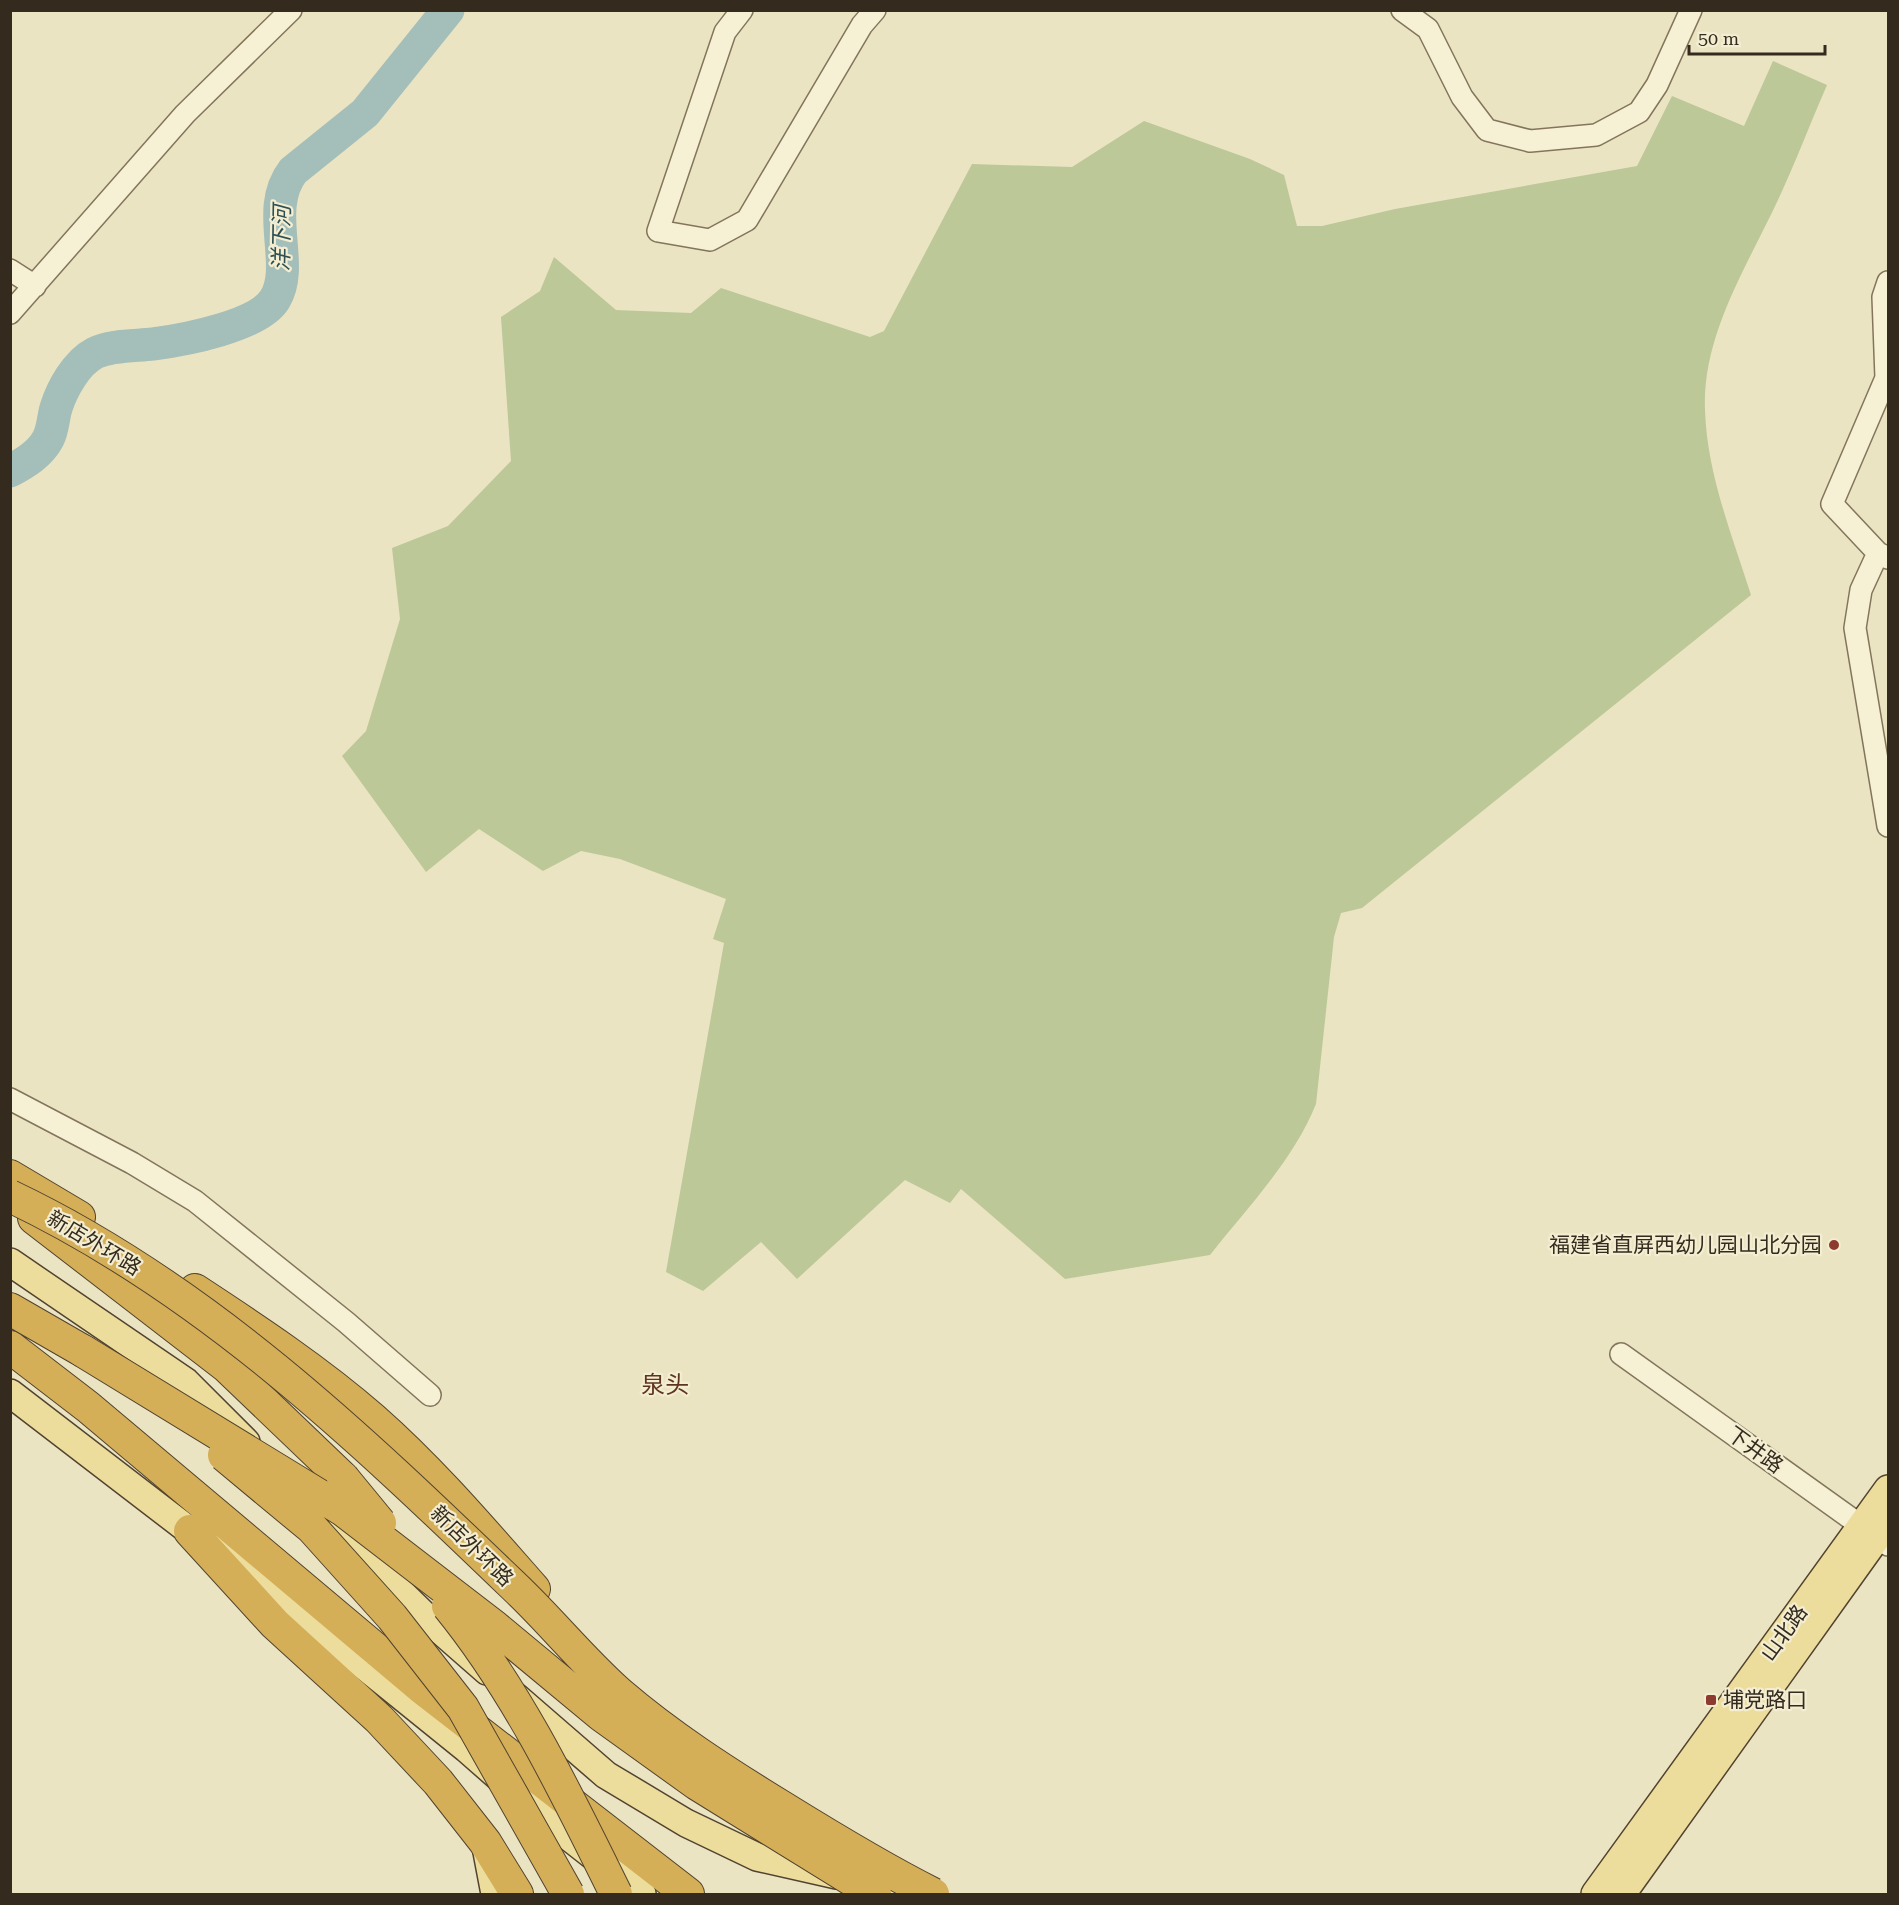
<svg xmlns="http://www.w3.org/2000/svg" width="1899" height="1905" font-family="'Roboto Serif','Noto Sans SC',serif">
<rect width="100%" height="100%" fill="#ebe4c2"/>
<path fill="#bcc897" d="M 1773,61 L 1827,85 C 1810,124 1795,164 1777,202 C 1746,268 1702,336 1705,410 C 1707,474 1732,535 1751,595 L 1362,908 L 1341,913 L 1334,937 L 1316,1104 C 1293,1161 1247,1208 1210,1255 L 1065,1279 L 961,1189 L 950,1203 L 905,1180 L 797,1279 L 761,1242 L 703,1291 L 666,1272 L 724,943 L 713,939 L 726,899 L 620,859 L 581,851 L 543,871 L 479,829 L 426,872 L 342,756 L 366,731 L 400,619 L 392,548 L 448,526 L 511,461 L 501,317 L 540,291 L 554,257 L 616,310 L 691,313 L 721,288 L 870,337 L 884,331 L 972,164 L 1072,167 L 1144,121 L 1250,159 L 1284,175 L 1297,226 L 1322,226 L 1395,209 L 1637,166 L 1672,96 L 1744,126 Z"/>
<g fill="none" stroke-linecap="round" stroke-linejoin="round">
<path stroke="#a4beb9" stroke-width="33" d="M 10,471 C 25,463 40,454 48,439 C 53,430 53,418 56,408 C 62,389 76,363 95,353 C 111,345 135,346 153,344 C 184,340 259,326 275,299 C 296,264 263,210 293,171 L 365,113 L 448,10"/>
<defs>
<path id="minor" d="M 742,10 L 725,32 L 658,231 L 710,240 L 747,220 L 862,25 L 875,10
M 1402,10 L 1428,29 L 1462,97 L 1487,130 L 1530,141 L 1596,135 L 1639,112 L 1657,85 L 1691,10
M 10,270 L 35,286
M 1888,282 L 1883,297 L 1886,378 L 1832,504 L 1878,553 L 1888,558
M 10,313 L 185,114 L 291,10
M 1878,553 L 1861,590 L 1855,628 L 1888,826
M 10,1099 L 132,1163 L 195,1201 L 346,1322 L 430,1395
M 1621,1354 L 1888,1545"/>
<path id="major" d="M 10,1262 L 186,1382 L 246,1442
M 10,1393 L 337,1644 L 467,1749 L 550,1822 L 642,1894
M 298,1492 L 431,1622 L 487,1671
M 516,1697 L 606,1775 L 686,1823 L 757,1857 L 837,1875
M 487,1852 L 495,1894
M 1595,1894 L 1888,1489
M 1622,1894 L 1888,1522"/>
<path id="highway" d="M 10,1176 L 79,1217
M 34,1218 L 226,1366 L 343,1478
M 195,1290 C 256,1330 318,1371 373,1419 C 432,1471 482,1530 534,1589
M 10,1309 L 83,1351
M 10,1347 L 88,1407 L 422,1688 L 688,1894
M 190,1531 L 275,1624 L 379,1719 L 438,1782 L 485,1842 L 517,1894"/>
</defs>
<use href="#minor" stroke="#83755b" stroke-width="24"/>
<use href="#major" stroke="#51432f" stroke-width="30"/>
<use href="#highway" stroke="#51432f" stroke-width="34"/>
<use href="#minor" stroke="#f6f0d5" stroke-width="21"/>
<use href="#major" stroke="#ecdd9c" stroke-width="27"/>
<use href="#highway" stroke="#d5ae58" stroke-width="32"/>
<defs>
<path id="highway-bridge" d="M 10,1196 C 208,1290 365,1443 521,1593 C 554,1625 584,1662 619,1693 C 669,1736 725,1772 782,1807 C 832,1838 881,1868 933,1894
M 83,1351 L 343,1510 L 495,1627 L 601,1715 L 697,1784 L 875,1894
M 224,1455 L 312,1528 L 392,1617 L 463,1708 L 568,1894
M 343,1478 L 380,1523
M 448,1606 C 518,1692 567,1795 616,1894"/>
</defs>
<use href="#highway-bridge" stroke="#51432f" stroke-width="34" stroke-linecap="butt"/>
<use href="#highway-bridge" stroke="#d5ae58" stroke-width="32"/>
</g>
<g fill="#8e3b2f" stroke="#f3edd1" stroke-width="2">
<circle cx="1834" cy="1245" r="6"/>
<rect x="1705" y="1694" width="12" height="12" rx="3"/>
</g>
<g text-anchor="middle" stroke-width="4.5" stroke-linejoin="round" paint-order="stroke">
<g font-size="21" fill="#342b1e" stroke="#f3edd1">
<text transform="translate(94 1243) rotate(31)" y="7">新店外环路</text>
<text transform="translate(1755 1450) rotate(36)" y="7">下井路</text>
<text transform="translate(472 1546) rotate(44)" y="7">新店外环路</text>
<text transform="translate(1784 1633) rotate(-54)" y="7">山北路</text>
</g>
<g font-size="21" fill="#342b1e" stroke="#f3edd1" text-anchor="end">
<text x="1822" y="1252">福建省直屏西幼儿园山北分园</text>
<text x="1723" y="1707" text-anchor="start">埔党路口</text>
</g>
<g font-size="22" font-style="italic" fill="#2e5053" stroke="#f3edd1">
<text transform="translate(281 238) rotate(-89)" y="8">洋下河</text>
</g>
<g font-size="24" fill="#5e3520" stroke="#f3edd1">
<text x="665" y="1393">泉头</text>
</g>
</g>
<rect width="1899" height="1905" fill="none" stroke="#342b1e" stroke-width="24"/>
<path d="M1689 45v9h136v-9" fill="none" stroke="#342b1e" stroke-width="3"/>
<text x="1698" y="45" font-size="18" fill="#342b1e" stroke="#f3edd1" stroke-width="4.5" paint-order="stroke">50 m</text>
</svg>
